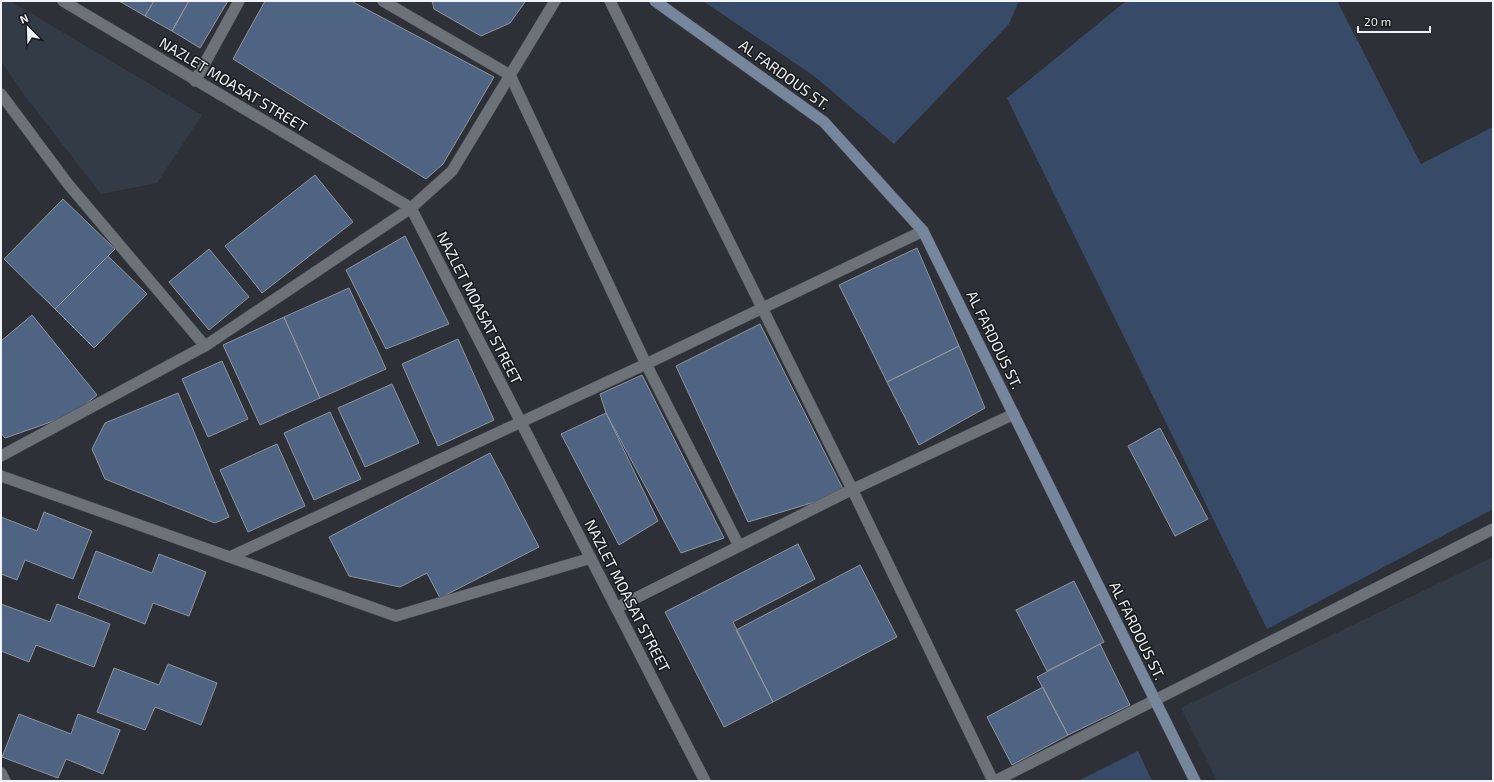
<svg xmlns="http://www.w3.org/2000/svg" width="1494" height="782" font-family="'Exo 2',sans-serif">
<rect width="100%" height="100%" fill="#2d3137"/>
<path fill="#333b46" d="M 1,1 L 10,1 L 202,115 L 157,183 L 101,194 L 25,96 L 1,61 Z
M 1493,557 L 1493,781 L 1217,781 L 1181,708 Z"/>
<path fill="#374b68" d="M 703,1 L 1019,1 L 1009,24 L 894,144 L 814,76 Z
M 1126,1 L 1337,1 L 1421,164 L 1493,127 L 1493,509 L 1267,629 L 1007,98 Z
M 1138,751 L 1152,781 L 1078,781 Z"/>
<path fill="#4f6483" stroke="#8f949c" d="M 119,1 L 154,1 L 145,16 Z
M 154,1 L 189,1 L 172,31 L 145,16 Z
M 189,1 L 228,1 L 200,48 L 172,31 Z
M 265,1 L 351,1 L 494,77 L 443,164 L 426,179 L 233,59 Z
M 432,1 L 525,1 L 525,2 L 510,23 L 481,36 L 434,9 Z
M 315,175 L 353,222 L 262,293 L 225,246 Z
M 63,199 L 115,249 L 55,309 L 4,259 Z
M 405,236 L 449,324 L 386,349 L 346,270 Z
M 917,248 L 959,346 L 887,382 L 839,285 Z
M 209,249 L 249,297 L 209,330 L 169,282 Z
M 108,256 L 147,294 L 94,348 L 55,309 Z
M 349,288 L 386,369 L 320,398 L 284,317 Z
M 32,315 L 97,395 L 74,414 L 5,438 L 1,433 L 1,341 Z
M 284,317 L 320,398 L 260,425 L 223,345 Z
M 760,324 L 845,493 L 748,522 L 676,366 Z
M 458,339 L 494,420 L 438,446 L 402,364 Z
M 959,346 L 985,408 L 919,445 L 887,382 Z
M 222,361 L 248,419 L 208,437 L 182,379 Z
M 642,375 L 724,538 L 681,553 L 606,413 L 600,394 Z
M 392,384 L 419,443 L 365,467 L 338,408 Z
M 178,393 L 229,517 L 215,523 L 105,479 L 92,449 L 105,423 Z
M 330,412 L 361,479 L 314,500 L 284,433 Z
M 606,413 L 658,521 L 619,545 L 561,434 Z
M 1160,428 L 1208,519 L 1175,536 L 1128,446 Z
M 277,444 L 305,506 L 248,532 L 220,470 Z
M 490,453 L 539,547 L 440,598 L 427,573 L 400,587 L 349,576 L 329,537 Z
M 44,512 L 92,531 L 73,579 L 25,560 L 17,580 L 1,574 L 1,517 L 37,531 Z
M 798,544 L 815,579 L 733,622 L 773,702 L 724,727 L 665,612 Z
M 96,551 L 152,573 L 159,554 L 206,572 L 189,616 L 153,603 L 145,624 L 78,598 Z
M 860,565 L 897,637 L 773,702 L 736,630 Z
M 1074,581 L 1104,642 L 1047,671 L 1016,610 Z
M 1,604 L 50,622 L 57,604 L 110,624 L 94,667 L 36,645 L 29,662 L 1,651 Z
M 1100,644 L 1130,705 L 1068,735 L 1037,677 Z
M 168,664 L 217,683 L 201,725 L 155,707 L 145,730 L 97,712 L 114,668 L 159,685 Z
M 1043,687 L 1068,735 L 1012,765 L 987,717 Z
M 19,714 L 71,734 L 78,714 L 120,730 L 103,774 L 66,759 L 58,778 L 2,757 Z"/>
<g fill="none" stroke-linecap="round" stroke-linejoin="round">
<defs>
<path id="minor" d="M 63,1 L 411,208 L 705,781
M 383,1 L 510,75 L 646,364 L 739,546
M 610,1 L 852,489 L 993,781
M 195,81 L 239,1
M 1,94 L 68,184 L 205,346
M 1,476 L 396,616 L 591,558
M 230,557 L 646,364 L 923,231
M 616,608 L 845,493 L 1014,414
M 1,773 L 5,781"/>
<path id="tertiary" d="M 1,456 L 205,346 L 411,208 L 452,171 L 555,1
M 995,781 L 1493,529"/>
<path id="secondary" d="M 655,1 L 824,122 L 923,231 L 1195,781"/>
</defs>
<use href="#minor" stroke="#4a4d52" stroke-width="12"/>
<use href="#tertiary" stroke="#4a4d52" stroke-width="12"/>
<use href="#secondary" stroke="#4a4d52" stroke-width="12"/>
<use href="#minor" stroke="#6d7279" stroke-width="11"/>
<use href="#tertiary" stroke="#6d7279" stroke-width="11"/>
<use href="#secondary" stroke="#76869c" stroke-width="11"/>
</g>
<g text-anchor="middle" stroke-width="3" stroke-linejoin="round" paint-order="stroke">
<g font-size="15" fill="#f0f3f7" stroke="#17191b">
<text transform="translate(784 75) rotate(36)" y="5">AL FARDOUS ST.</text>
<text transform="translate(233 85) rotate(31)" y="5">NAZLET MOASAT STREET</text>
<text transform="translate(479 308) rotate(63)" y="5">NAZLET MOASAT STREET</text>
<text transform="translate(994 340) rotate(64)" y="5">AL FARDOUS ST.</text>
<text transform="translate(627 596) rotate(63)" y="5">NAZLET MOASAT STREET</text>
<text transform="translate(1137 631) rotate(64)" y="5">AL FARDOUS ST.</text>
</g>
</g>
<rect width="1494" height="782" fill="none" stroke="#f0f3f7" stroke-width="4"/>
<g transform="translate(28 28) rotate(337)" stroke="#17191b" stroke-width="3" paint-order="stroke">
<path d="M0-3L7 15L0 10L-7 15Z" fill="#f0f3f7"/>
<text y="-6" font-size="11" font-weight="bold" text-anchor="middle" fill="#f0f3f7">N</text>
</g>
<path d="M1358 26v6h72v-6" fill="none" stroke="#f0f3f7" stroke-width="2"/>
<text x="1364" y="26" font-size="12" fill="#f0f3f7" stroke="#17191b" stroke-width="3" paint-order="stroke">20 m</text>
</svg>
